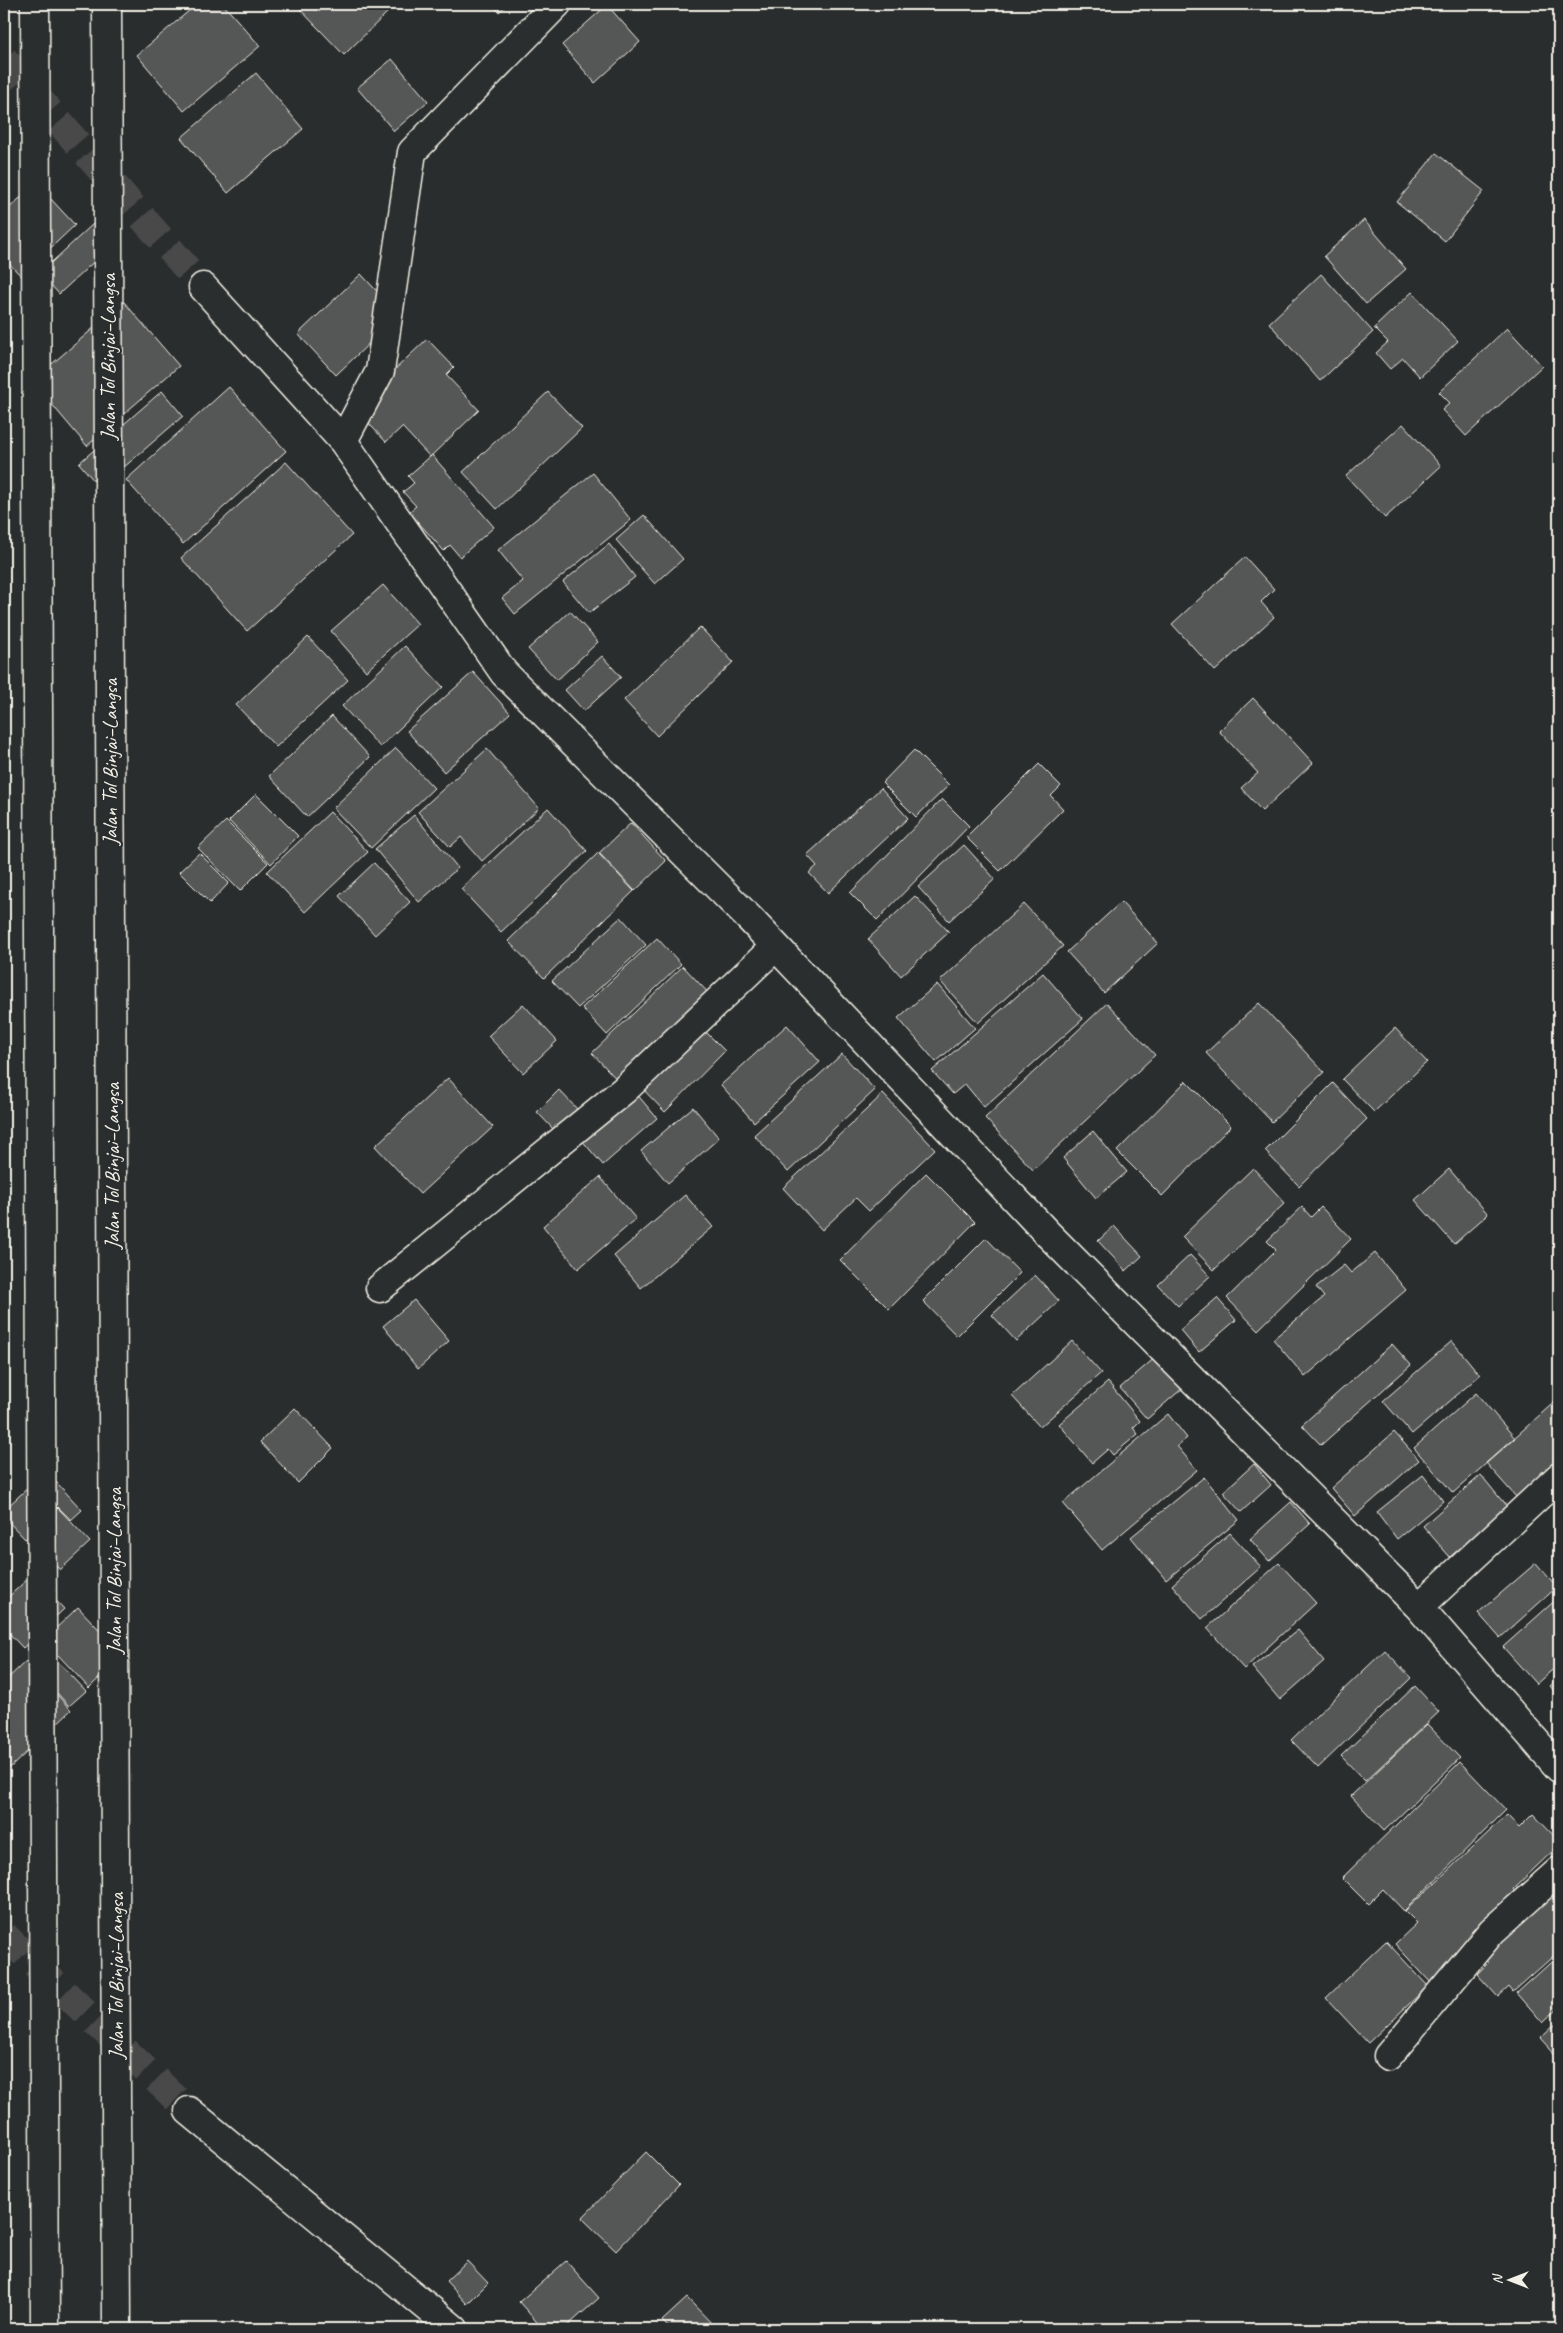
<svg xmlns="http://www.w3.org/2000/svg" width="1563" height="2333" font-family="Caveat,sans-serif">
<rect width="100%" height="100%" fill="#2a2d2e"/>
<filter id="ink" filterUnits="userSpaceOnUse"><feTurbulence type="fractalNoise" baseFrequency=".02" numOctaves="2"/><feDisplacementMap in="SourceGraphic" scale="10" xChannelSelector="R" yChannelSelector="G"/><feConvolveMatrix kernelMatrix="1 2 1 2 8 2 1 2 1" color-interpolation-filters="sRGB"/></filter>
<g filter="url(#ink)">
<path fill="#555756" stroke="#f4f1e8" d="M 197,4 L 223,4 L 260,46 L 184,111 L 137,55 Z
M 295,4 L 396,4 L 344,55 Z
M 491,4 L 508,4 L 499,12 Z
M 607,5 L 640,42 L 595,83 L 562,45 Z
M 392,59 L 428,101 L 394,131 L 357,88 Z
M 256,73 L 303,129 L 228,193 L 181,138 Z
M 1436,153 L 1484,191 L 1445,241 L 1397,202 Z
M 36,183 L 75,225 L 21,276 L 4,258 L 4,213 Z
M 1364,220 L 1406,269 L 1366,304 L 1324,256 Z
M 93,224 L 112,245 L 59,294 L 40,273 Z
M 361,274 L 399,315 L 336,375 L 298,334 Z
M 1321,274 L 1373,332 L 1320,381 L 1269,323 Z
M 1412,292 L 1458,341 L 1420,377 L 1403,358 L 1390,369 L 1376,353 L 1388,342 L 1374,328 Z
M 124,302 L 179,366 L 87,446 L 32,381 Z
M 1507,328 L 1542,366 L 1466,436 L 1442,410 L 1450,403 L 1439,392 Z
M 427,339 L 454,367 L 446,375 L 479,410 L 430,457 L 402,427 L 386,442 L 361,415 L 370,393 Z
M 229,387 L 286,451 L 183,544 L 126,480 Z
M 162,391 L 183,416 L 100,488 L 79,463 Z
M 548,392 L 582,428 L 497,509 L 463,472 Z
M 1403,424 L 1441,466 L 1385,518 L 1346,476 Z
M 432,455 L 494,527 L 460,557 L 450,545 L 444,551 L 409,512 L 416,506 L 403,492 L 414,483 L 408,476 Z
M 286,462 L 352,535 L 247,631 L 181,558 Z
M 593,473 L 631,520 L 515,614 L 502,598 L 523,581 L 498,550 Z
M 644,515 L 683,559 L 655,584 L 616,540 Z
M 609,544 L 635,577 L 589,613 L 563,582 Z
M 1245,557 L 1274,589 L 1261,602 L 1274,617 L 1215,671 L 1172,624 Z
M 383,585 L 418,624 L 366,671 L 331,631 Z
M 570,611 L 598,642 L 557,680 L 528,649 Z
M 700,627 L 733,662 L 657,736 L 624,700 Z
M 308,637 L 348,680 L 276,747 L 236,705 Z
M 405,646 L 443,687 L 380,747 L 342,706 Z
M 602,656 L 621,677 L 584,711 L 565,690 Z
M 473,672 L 510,713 L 444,772 L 407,731 Z
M 1253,698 L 1313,763 L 1262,811 L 1241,788 L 1258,773 L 1219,731 Z
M 332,716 L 370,757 L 307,817 L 269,776 Z
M 396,748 L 434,788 L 371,848 L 333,808 Z
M 487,749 L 539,808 L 482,861 L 461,837 L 450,847 L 418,812 Z
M 914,750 L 949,785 L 916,817 L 882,783 Z
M 1039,764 L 1061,786 L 1051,796 L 1063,809 L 1000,871 L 966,837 Z
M 881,788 L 908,818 L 828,893 L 809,873 L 817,866 L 807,855 Z
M 256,794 L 298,836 L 271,864 L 229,821 Z
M 942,799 L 969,826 L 877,920 L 850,893 Z
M 548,808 L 587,851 L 501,932 L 461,889 Z
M 330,812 L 368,852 L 305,912 L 267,872 Z
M 414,815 L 458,868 L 419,902 L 375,849 Z
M 226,821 L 268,863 L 240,891 L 198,848 Z
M 631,823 L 666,861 L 635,891 L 599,853 Z
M 964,845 L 995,879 L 949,921 L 918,887 Z
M 199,853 L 229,883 L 210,903 L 179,872 Z
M 598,853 L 634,891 L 544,978 L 508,941 Z
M 374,863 L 410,902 L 375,935 L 339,896 Z
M 915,896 L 949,932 L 901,976 L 868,939 Z
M 1121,902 L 1158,943 L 1104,993 L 1067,952 Z
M 1024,904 L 1063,946 L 978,1023 L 940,981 Z
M 621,917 L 646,945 L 578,1008 L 552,981 Z
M 657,938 L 681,964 L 607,1035 L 582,1008 Z
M 683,966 L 713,998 L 622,1085 L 592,1053 Z
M 1043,973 L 1083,1019 L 984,1107 L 965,1084 L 953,1094 L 932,1071 Z
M 937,984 L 975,1028 L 936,1062 L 898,1018 Z
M 1107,1003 L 1155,1055 L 1033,1170 L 985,1118 Z
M 1259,1003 L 1324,1072 L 1272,1122 L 1206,1053 Z
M 523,1004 L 557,1041 L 523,1073 L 488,1036 Z
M 698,1024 L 725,1051 L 665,1112 L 638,1084 Z
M 787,1025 L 820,1062 L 754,1122 L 721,1085 Z
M 1395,1028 L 1427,1062 L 1374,1112 L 1342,1079 Z
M 842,1054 L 875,1090 L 788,1172 L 754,1135 Z
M 448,1078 L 493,1127 L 420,1194 L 375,1146 Z
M 1186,1081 L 1231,1126 L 1162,1196 L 1117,1151 Z
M 1333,1083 L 1367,1119 L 1299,1186 L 1265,1151 Z
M 559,1090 L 578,1110 L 556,1132 L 537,1112 Z
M 635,1092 L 657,1118 L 603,1165 L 580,1138 Z
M 883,1094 L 935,1149 L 869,1211 L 856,1198 L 822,1230 L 783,1188 Z
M 693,1107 L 719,1138 L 668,1183 L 641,1151 Z
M 1093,1131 L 1127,1172 L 1096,1198 L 1063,1158 Z
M 1253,1168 L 1285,1203 L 1214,1270 L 1182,1237 Z
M 1449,1169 L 1488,1214 L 1454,1244 L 1415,1200 Z
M 926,1173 L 975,1222 L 889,1309 L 840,1260 Z
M 600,1177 L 636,1219 L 578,1269 L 543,1226 Z
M 685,1195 L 713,1227 L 641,1288 L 614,1256 Z
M 1302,1207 L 1311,1217 L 1321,1207 L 1351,1239 L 1258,1330 L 1227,1298 L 1276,1250 L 1267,1241 Z
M 1114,1226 L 1142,1256 L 1126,1271 L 1098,1241 Z
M 986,1238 L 1020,1273 L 957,1336 L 923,1301 Z
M 1375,1253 L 1406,1290 L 1305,1377 L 1273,1339 L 1324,1297 L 1316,1287 L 1344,1265 L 1351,1273 Z
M 1190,1255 L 1210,1276 L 1178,1306 L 1158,1285 Z
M 1035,1275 L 1059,1301 L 1016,1341 L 992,1315 Z
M 1217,1298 L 1236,1320 L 1199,1352 L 1180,1330 Z
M 414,1300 L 449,1341 L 418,1369 L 383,1326 Z
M 1072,1341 L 1101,1373 L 1040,1427 L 1012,1396 Z
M 1452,1341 L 1480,1375 L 1412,1434 L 1383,1401 Z
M 1392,1344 L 1411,1365 L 1321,1445 L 1302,1425 Z
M 1157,1356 L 1184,1387 L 1147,1419 L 1120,1388 Z
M 1108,1382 L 1140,1421 L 1133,1428 L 1138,1434 L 1113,1455 L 1108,1449 L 1092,1463 L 1059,1424 Z
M 1476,1393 L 1515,1438 L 1453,1493 L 1414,1448 Z
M 1559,1398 L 1559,1460 L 1517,1498 L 1486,1463 Z
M 295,1408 L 333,1448 L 298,1483 L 260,1442 Z
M 1168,1414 L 1187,1438 L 1177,1446 L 1197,1470 L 1102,1550 L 1063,1503 Z
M 1394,1432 L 1419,1460 L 1355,1516 L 1331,1488 Z
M 1254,1464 L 1271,1485 L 1241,1512 L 1223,1492 Z
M 46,1471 L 82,1510 L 71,1520 L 58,1507 L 25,1539 L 4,1517 L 4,1510 Z
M 1423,1475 L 1443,1501 L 1397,1539 L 1377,1512 Z
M 1481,1475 L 1507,1507 L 1466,1557 L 1459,1549 L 1450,1557 L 1423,1526 Z
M 1204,1477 L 1239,1520 L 1166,1580 L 1131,1537 Z
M 1291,1502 L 1310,1524 L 1269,1561 L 1250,1539 Z
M 58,1508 L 90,1542 L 60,1570 L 28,1537 Z
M 1230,1533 L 1261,1567 L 1202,1619 L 1172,1585 Z
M 1279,1563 L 1316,1603 L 1244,1669 L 1207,1628 Z
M 1536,1563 L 1557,1587 L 1500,1638 L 1478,1613 Z
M 32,1575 L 64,1609 L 23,1648 L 4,1628 L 4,1601 Z
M 1559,1597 L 1559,1664 L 1536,1684 L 1503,1647 Z
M 78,1607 L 123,1655 L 89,1688 L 44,1640 Z
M 1298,1630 L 1324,1661 L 1280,1700 L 1252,1667 Z
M 44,1646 L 86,1691 L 69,1706 L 28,1661 Z
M 1385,1650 L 1411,1678 L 1318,1768 L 1291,1740 Z
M 26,1661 L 71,1710 L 10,1768 L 4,1761 L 4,1682 Z
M 1559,1677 L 1559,1697 L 1550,1686 Z
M 1415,1686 L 1439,1712 L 1365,1781 L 1341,1756 Z
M 1427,1724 L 1460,1758 L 1384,1831 L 1351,1796 Z
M 1460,1762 L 1506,1810 L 1404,1911 L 1383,1889 L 1368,1904 L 1342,1878 Z
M 1533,1814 L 1559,1841 L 1559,1845 L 1513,1889 L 1523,1900 L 1433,1985 L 1395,1944 L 1417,1923 L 1405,1911 L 1507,1815 L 1519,1828 Z
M 1559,1878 L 1559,1951 L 1513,1992 L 1509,1987 L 1498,1997 L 1477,1974 L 1488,1963 L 1477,1951 Z
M 1386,1941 L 1428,1986 L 1368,2043 L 1326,1998 Z
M 1559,1955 L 1559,2008 L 1543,2023 L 1517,1993 Z
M 1559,2021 L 1559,2060 L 1540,2039 Z
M 646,2152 L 679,2185 L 616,2251 L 582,2218 Z
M 467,2261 L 488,2283 L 467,2304 L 446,2281 Z
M 566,2261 L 599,2298 L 564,2329 L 543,2329 L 519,2302 Z
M 687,2298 L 717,2329 L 670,2329 L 662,2321 Z"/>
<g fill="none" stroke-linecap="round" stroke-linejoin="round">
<path stroke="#484a4a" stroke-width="28" stroke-dasharray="28 14" stroke-linecap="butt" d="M 4,59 L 203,287
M 4,1935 L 189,2111"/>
<defs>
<path id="minor" d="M 203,287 L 343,441 L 504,673 L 750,919 L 1047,1233 L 1419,1607 L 1559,1768
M 343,441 L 380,371 L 412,152 L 557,4
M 380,1288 L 624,1090 L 775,947
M 1419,1607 L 1559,1477
M 1388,2056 L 1492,1931 L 1559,1871
M 189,2111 L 454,2329"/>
<path id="motorway" d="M 35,4 L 45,2329
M 107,4 L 117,2329"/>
</defs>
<use href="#minor" stroke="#f4f1e8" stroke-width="31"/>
<use href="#motorway" stroke="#f4f1e8" stroke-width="31"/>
<use href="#minor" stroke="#2a2d2e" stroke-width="28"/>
<use href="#motorway" stroke="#2a2d2e" stroke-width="28"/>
</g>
</g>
<g text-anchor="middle" stroke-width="4" stroke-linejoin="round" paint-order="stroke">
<g font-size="21" fill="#f4f1e8" stroke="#2a2d2e">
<text transform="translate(108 357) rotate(-90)" y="7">Jalan Tol Binjai–Langsa</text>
<text transform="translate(110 762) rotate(-90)" y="7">Jalan Tol Binjai–Langsa</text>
<text transform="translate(112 1166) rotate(-90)" y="7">Jalan Tol Binjai–Langsa</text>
<text transform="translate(114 1571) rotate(-90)" y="7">Jalan Tol Binjai–Langsa</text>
<text transform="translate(116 1976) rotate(-90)" y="7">Jalan Tol Binjai–Langsa</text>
</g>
</g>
<rect width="1563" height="2333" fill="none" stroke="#2a2d2e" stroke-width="20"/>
<rect x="10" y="10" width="1543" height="2313" fill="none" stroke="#f4f1e8" stroke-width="2" filter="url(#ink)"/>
<g transform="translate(1510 2280) rotate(270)" stroke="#2a2d2e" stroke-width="4" paint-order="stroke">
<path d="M0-4L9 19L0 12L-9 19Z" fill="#f4f1e8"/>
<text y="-8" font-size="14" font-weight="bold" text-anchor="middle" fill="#f4f1e8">N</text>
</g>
</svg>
